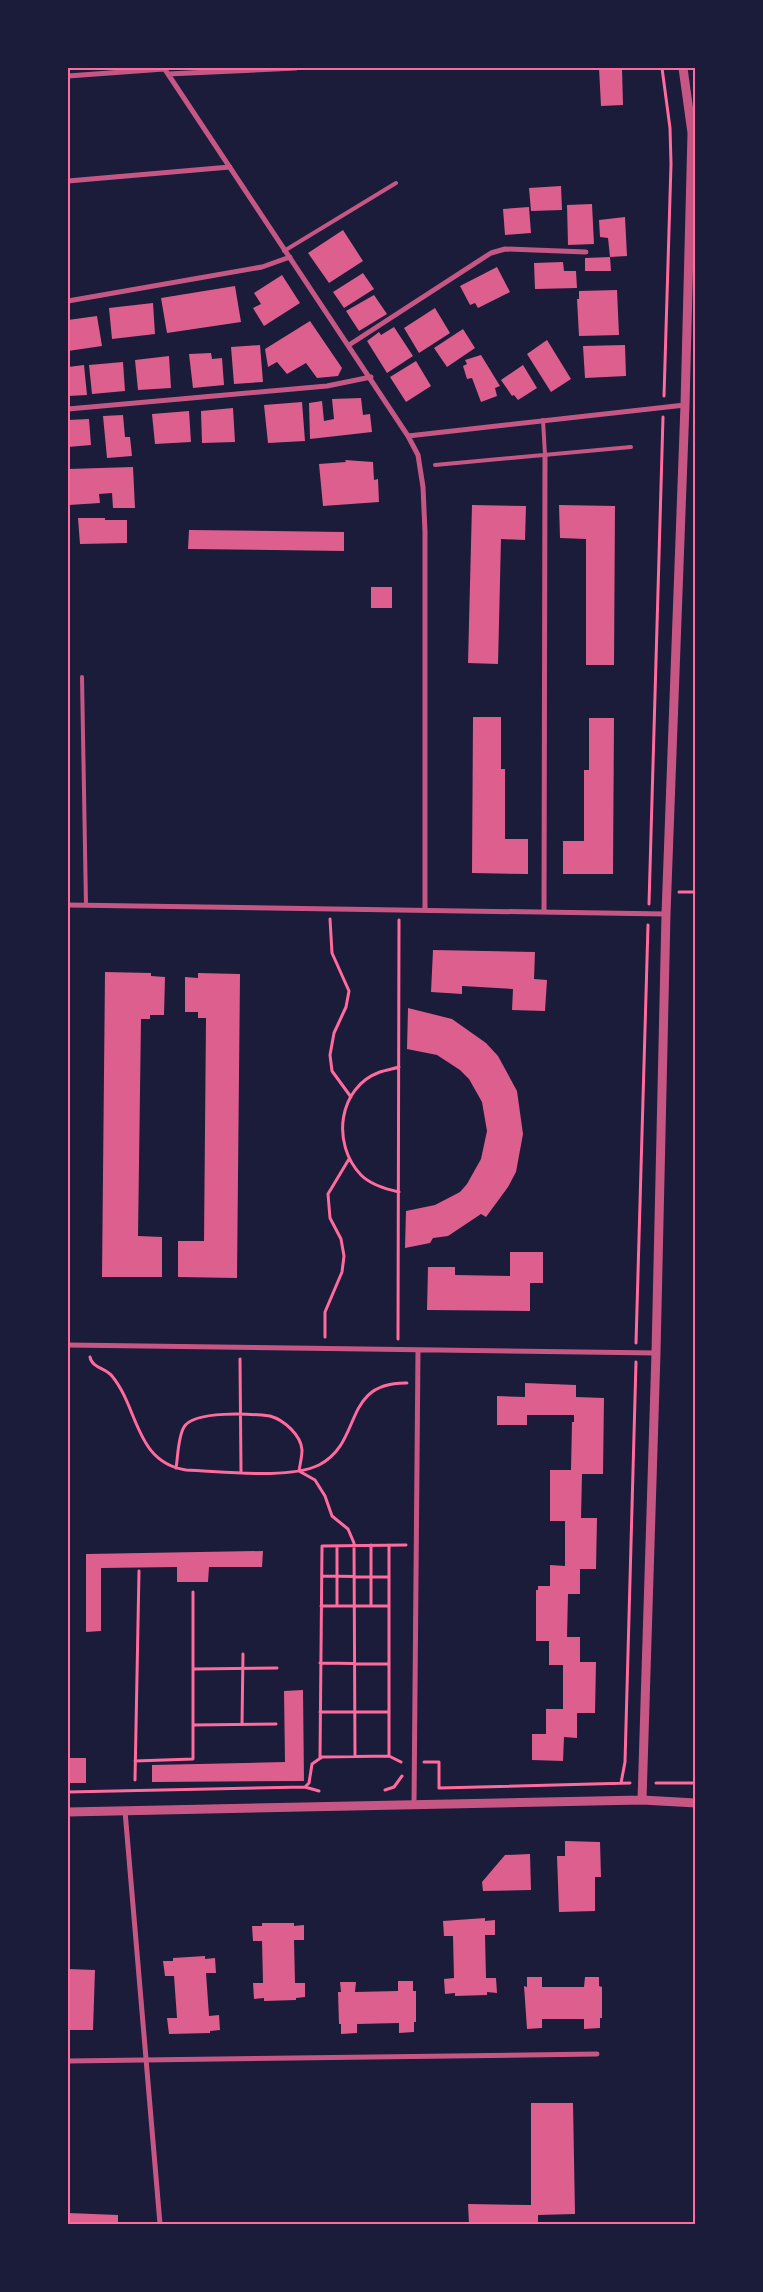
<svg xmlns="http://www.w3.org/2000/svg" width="763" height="2292" viewBox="0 0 763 2292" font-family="'Asap Condensed',sans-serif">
  <rect width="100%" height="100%" fill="#1b1b3a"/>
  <path fill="#dd5f8e" d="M 599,68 L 622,68 L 623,105 L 601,106 Z
    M 561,186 L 562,210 L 531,211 L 529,188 Z
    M 592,204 L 594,244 L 568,245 L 567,205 Z
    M 529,207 L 531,233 L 505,235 L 503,209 Z
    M 625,217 L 627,256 L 610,257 L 608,238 L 600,237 L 599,220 Z
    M 343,230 L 363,261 L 329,283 L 308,253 Z
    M 610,257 L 611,271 L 585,271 L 585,258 Z
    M 563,262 L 564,271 L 576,271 L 577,288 L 535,289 L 534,263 Z
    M 497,267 L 510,292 L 478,308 L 475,303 L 470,305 L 460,286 Z
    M 363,273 L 374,289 L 344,308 L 333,292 Z
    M 282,275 L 300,303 L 264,326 L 253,308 L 261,304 L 254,293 Z
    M 235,286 L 241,322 L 167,333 L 161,298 Z
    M 617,290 L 619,335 L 579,336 L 577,299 L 579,299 L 579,291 Z
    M 374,295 L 387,314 L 359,331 L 346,311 Z
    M 153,303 L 155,334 L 112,339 L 109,308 Z
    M 435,308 L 450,333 L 419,353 L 404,328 Z
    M 97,316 L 102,346 L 68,351 L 68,320 Z
    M 310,321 L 342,368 L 338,376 L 317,378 L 306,363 L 287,374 L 277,362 L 268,367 L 265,349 Z
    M 394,327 L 413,356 L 387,373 L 367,341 L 379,332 L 381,335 Z
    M 463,329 L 475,348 L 447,367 L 434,348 Z
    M 547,340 L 571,379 L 551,392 L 527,354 Z
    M 260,345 L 263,382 L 234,384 L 231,347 Z
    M 625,345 L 626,376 L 585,378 L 583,346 Z
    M 211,353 L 212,359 L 222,358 L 224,385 L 193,388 L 189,354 Z
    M 481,355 L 500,386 L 495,388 L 497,396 L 481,402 L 472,378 L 467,379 L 463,366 L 467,364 L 465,360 Z
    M 169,356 L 171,388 L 138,390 L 135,360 Z
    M 416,361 L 431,386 L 406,402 L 390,377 Z
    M 123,362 L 125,391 L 92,394 L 89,365 Z
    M 84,365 L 87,395 L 68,396 L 68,367 Z
    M 523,365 L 537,388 L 518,400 L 514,395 L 512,396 L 501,380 Z
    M 361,398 L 363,415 L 370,414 L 372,432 L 310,439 L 309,403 L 322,401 L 324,421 L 334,419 L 332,399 Z
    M 302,402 L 305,441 L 268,443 L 264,405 Z
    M 233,408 L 235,442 L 202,443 L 201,411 Z
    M 189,411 L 191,442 L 155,444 L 152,414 Z
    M 123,415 L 125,437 L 130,437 L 132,456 L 107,458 L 103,416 Z
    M 89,419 L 91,445 L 68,447 L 68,420 Z
    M 345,460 L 373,462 L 374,480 L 378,479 L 379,502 L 323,506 L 319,464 L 346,462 Z
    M 133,467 L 135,508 L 113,508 L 112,493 L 99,494 L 100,503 L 69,505 L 68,469 Z
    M 472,505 L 526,506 L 525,540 L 501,539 L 498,664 L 468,663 Z
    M 559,505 L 615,506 L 614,665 L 586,665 L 586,539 L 560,538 Z
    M 78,518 L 105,518 L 105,520 L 127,520 L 127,543 L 80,544 Z
    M 189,530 L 344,532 L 344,551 L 188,549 Z
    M 371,587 L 392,587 L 392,608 L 371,608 Z
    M 473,717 L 501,717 L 501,769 L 505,769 L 505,839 L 528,839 L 528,874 L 472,873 Z
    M 589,718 L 614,718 L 613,874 L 563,874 L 563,841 L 584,841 L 584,770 L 589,770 Z
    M 433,950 L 535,952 L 534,979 L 547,980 L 545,1011 L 512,1010 L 513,989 L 462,986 L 462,994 L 431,992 Z
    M 105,972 L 151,973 L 151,976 L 165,977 L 164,1015 L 150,1015 L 150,1019 L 141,1019 L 138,1236 L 162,1237 L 162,1277 L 102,1277 Z
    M 198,973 L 240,974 L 237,1278 L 178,1277 L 178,1241 L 204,1241 L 206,1018 L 198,1018 L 198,1012 L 185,1012 L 185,977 L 198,978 Z
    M 408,1008 L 452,1019 L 486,1043 L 498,1056 L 517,1091 L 523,1134 L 516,1172 L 508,1187 L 486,1217 L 481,1214 L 448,1236 L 433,1238 L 430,1243 L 405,1248 L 406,1211 L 435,1205 L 460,1192 L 467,1184 L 481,1159 L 487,1131 L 482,1102 L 469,1079 L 460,1070 L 437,1055 L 407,1049 Z
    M 510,1252 L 543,1252 L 543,1283 L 530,1283 L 530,1311 L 427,1310 L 428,1267 L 455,1267 L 455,1275 L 510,1276 Z
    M 525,1383 L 576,1385 L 576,1397 L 604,1398 L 603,1474 L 582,1474 L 581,1518 L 597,1518 L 596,1569 L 580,1569 L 580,1594 L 568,1594 L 567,1637 L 580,1637 L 580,1662 L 596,1662 L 595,1713 L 577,1713 L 577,1738 L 564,1737 L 563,1761 L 532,1760 L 532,1734 L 546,1734 L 546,1709 L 563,1709 L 563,1665 L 549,1665 L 549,1641 L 536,1641 L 536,1590 L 538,1590 L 538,1586 L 550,1586 L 550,1565 L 565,1566 L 565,1521 L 550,1521 L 550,1470 L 571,1470 L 572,1422 L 574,1422 L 574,1415 L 527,1415 L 527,1425 L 497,1425 L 497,1396 L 525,1397 Z
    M 263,1551 L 262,1567 L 209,1567 L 208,1582 L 177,1582 L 177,1567 L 101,1568 L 101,1631 L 86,1632 L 86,1554 Z
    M 303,1690 L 304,1781 L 152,1782 L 152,1765 L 285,1762 L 284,1691 Z
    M 70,1758 L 86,1758 L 86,1783 L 70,1783 Z
    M 565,1841 L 600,1842 L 601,1877 L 595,1877 L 595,1911 L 559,1912 L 557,1856 L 565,1856 Z
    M 530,1854 L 531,1890 L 483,1891 L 482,1882 L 505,1855 Z
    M 485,1918 L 485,1921 L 495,1920 L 495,1935 L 485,1935 L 486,1978 L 496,1978 L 497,1993 L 487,1992 L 487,1995 L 455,1996 L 455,1993 L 445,1994 L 444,1979 L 454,1978 L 453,1936 L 444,1936 L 443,1921 Z
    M 262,1923 L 294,1923 L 294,1926 L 304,1925 L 304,1940 L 294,1940 L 295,1983 L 305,1983 L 305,1997 L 296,1998 L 296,2000 L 264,2001 L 264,1998 L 254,1999 L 253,1983 L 263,1983 L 262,1941 L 253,1941 L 252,1926 L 262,1926 Z
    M 205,1956 L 205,1959 L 215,1958 L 216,1973 L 206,1973 L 209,2016 L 219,2015 L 220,2030 L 210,2031 L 210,2033 L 169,2034 L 167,2018 L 177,2018 L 174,1976 L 165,1976 L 163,1961 L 173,1961 L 173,1958 Z
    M 68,1969 L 95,1970 L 93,2030 L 68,2030 Z
    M 527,1977 L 542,1977 L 542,1987 L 584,1987 L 585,1977 L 599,1977 L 599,1986 L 602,1987 L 602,2018 L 600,2018 L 600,2028 L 584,2029 L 584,2019 L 542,2019 L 542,2028 L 527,2029 L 524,1986 L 527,1987 Z
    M 398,1981 L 413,1981 L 413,1991 L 416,1991 L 416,2022 L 414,2022 L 414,2032 L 399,2033 L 399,2023 L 357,2024 L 357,2033 L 341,2034 L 341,2024 L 339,2024 L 338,1992 L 341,1992 L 340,1982 L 356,1982 L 355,1992 L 398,1991 Z
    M 531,2103 L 573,2103 L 575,2214 L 538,2215 L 538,2224 L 469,2224 L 468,2204 L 531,2205 Z
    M 68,2213 L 118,2215 L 118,2224 L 68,2224 Z"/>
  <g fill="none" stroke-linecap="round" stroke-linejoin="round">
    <path stroke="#ff6b9d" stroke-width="3" d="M 662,68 L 670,128 L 671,164 L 664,396
      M 679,892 L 696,892
      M 649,904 L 663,417
      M 330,919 L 332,953 L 349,991 L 346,1007 L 334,1033 L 330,1055 L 332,1071 L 351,1097
      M 399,1192 C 385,1189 371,1185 361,1175 C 331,1144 338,1087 380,1072 C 386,1070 393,1069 399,1067
      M 325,1337 L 325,1312 L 342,1272 L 344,1256 L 341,1239 L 330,1218 L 328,1194 L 349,1159
      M 398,1339 L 399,920
      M 636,1343 L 648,925
      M 90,1357 C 92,1368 106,1368 112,1376 C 139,1409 135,1462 186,1470 C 221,1471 288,1480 319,1465 C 364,1442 341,1382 407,1383
      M 240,1359 L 241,1472
      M 176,1468 C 178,1456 178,1437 184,1427 C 194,1410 252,1414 270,1416 C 284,1420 301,1435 302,1450 C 302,1457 300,1464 299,1471 L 315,1480 L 325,1496 L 332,1516 L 348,1529 L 354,1543 L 355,1756
      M 322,1576 L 389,1577
      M 321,1606 L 389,1606
      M 337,1606 L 337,1546
      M 371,1606 L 371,1545
      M 320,1663 L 389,1664
      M 193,1669 L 277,1668
      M 320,1712 L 389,1712
      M 242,1724 L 243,1654
      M 193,1725 L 276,1724
      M 389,1756 L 389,1545
      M 320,1758 L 322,1546 L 406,1545
      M 135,1761 L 193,1759 L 193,1592
      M 424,1762 L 439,1762 L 439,1788 L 630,1783
      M 135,1780 L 139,1571
      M 621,1783 L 625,1762 L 636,1362
      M 656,1783 L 696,1783
      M 305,1787 L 309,1783 L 312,1764 L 322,1757 L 389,1756 L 401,1762
      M 385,1790 L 394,1787 L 402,1776
      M 68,1792 L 305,1787 L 319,1791"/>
    <path stroke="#c65784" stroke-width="4" d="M 284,251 L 396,183
      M 543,420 L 545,455
      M 435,465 L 631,447
      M 82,677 L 86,905"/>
    <path stroke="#c65784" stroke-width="5" d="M 164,68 L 408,436 L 418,455 L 423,487 L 425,532 L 425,910
      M 168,74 L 296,68
      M 68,76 L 164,69
      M 68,181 L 230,167
      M 68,301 L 262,267 L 290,257
      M 349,345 L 491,253 L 505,249 L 586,252
      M 68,409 L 327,386 L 371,377
      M 408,436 L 685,405
      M 68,905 L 666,914
      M 544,912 L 545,455
      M 68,1345 L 656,1353
      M 414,1805 L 418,1350
      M 125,1811 L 160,2224
      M 68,2061 L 597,2054"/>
    <path stroke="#c65784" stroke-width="9" d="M 642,1800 L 656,1353 L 666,914 L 685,405 L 692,133 L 683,68
      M 68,1812 L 642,1800 L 696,1803"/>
  </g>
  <rect width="763" height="2292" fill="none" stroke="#1b1b3a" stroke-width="138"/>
  <rect x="69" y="69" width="625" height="2154" fill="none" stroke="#ff6b9d" stroke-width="2"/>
</svg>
